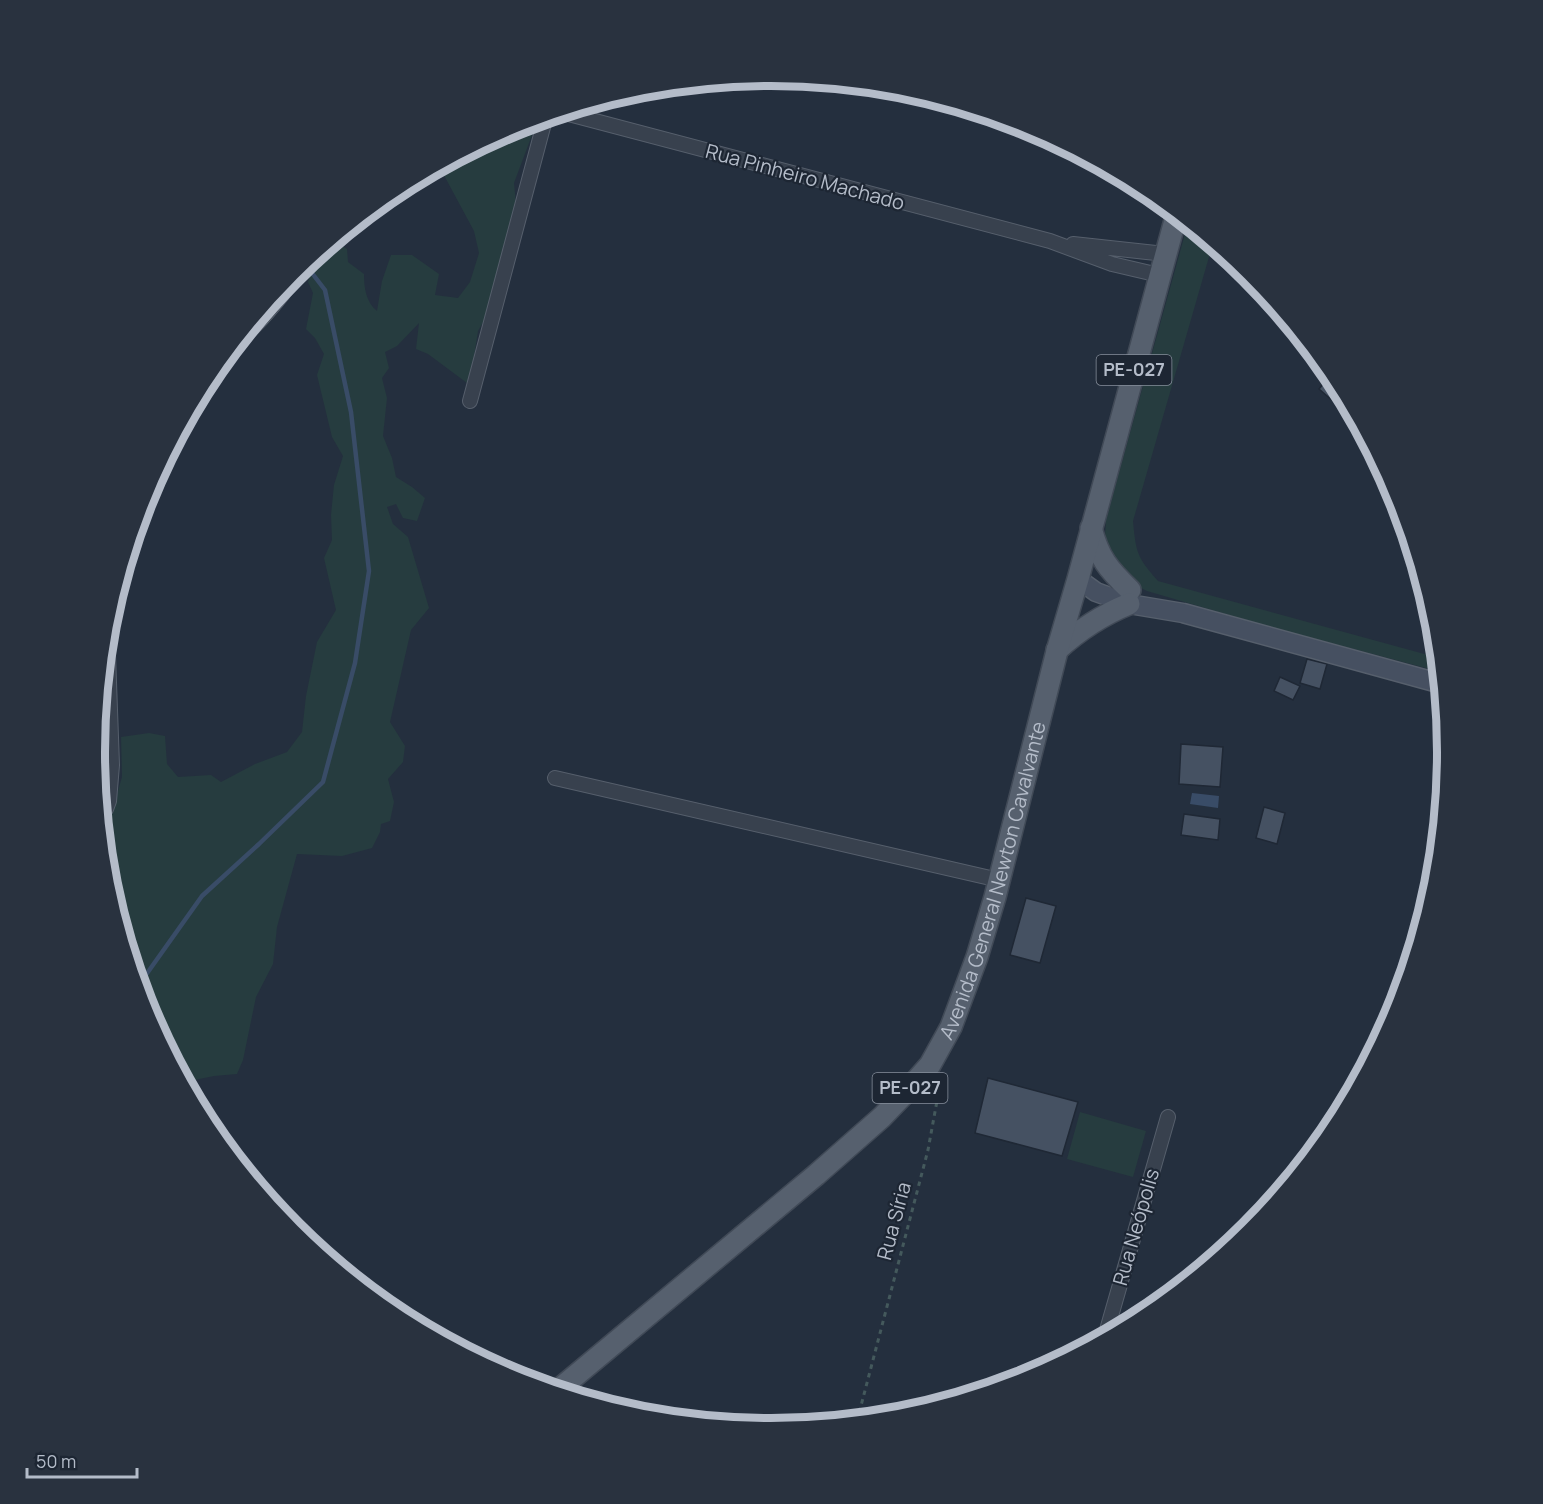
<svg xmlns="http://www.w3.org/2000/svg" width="1543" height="1504" viewBox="0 0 1543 1504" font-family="Manrope,sans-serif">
  <rect width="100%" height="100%" fill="#242f3e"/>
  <path fill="#263c3f" d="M 538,119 L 514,183 L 516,204 L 489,312 L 478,331 L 473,363 L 467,383 L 428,354 L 416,349 L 419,323 L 397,346 L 385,352 L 389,368 L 382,378 L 387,398 L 383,436 L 392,458 L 396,477 L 412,487 L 425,498 L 417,521 L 403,518 L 396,504 L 387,507 L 393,524 L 408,537 L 429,608 L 411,630 L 390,722 L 405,746 L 403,762 L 388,779 L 394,802 L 390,821 L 381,824 L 380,832 L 372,848 L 342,856 L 297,854 L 277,927 L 273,964 L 256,997 L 243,1060 L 237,1074 L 214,1076 L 184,1082 L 146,1011 L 107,884 L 100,811 L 112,811 L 122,777 L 121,737 L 149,733 L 165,736 L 167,764 L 178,777 L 211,775 L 221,782 L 255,764 L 287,752 L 302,732 L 306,696 L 317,642 L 336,610 L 324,558 L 332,540 L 331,515 L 334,485 L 343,456 L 332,437 L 317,375 L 324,354 L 315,338 L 306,329 L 313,293 L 308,282 C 313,265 316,246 336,242 L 347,249 L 348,262 L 364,274 C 364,288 366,302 377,311 L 382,281 L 391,255 L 412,255 L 439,274 L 435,295 L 458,298 L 470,282 L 479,253 L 474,231 L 439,166 L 513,126 Z
    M 1188,223 L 1213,243 L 1133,521 C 1136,553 1137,557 1158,581 L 1439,658 L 1441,672 L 1270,627 L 1147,591 L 1133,584 L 1106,548 L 1105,536 L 1106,520 Z
    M 1080,1112 L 1146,1131 L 1133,1177 L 1067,1159 Z"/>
  <path fill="#394c67" d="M 1192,793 L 1219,796 L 1218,808 L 1190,804 Z"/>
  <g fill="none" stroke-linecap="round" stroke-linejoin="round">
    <path stroke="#394c67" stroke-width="4.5" d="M 138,986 L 202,896 L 259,844 L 323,782 L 355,663 L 369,571 L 351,412 L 325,290 L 305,264"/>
  </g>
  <path fill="#455162" stroke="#1f2835" stroke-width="1.5" d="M 1329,377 L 1340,387 L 1343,392 L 1334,402 L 1319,389 Z
    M 1307,659 L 1327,664 L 1320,689 L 1300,683 Z
    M 1280,677 L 1300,686 L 1293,700 L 1274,691 Z
    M 1181,744 L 1223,747 L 1220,787 L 1179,784 Z
    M 1264,807 L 1285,813 L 1277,844 L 1256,838 Z
    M 1184,814 L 1220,819 L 1218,840 L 1181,835 Z
    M 1026,898 L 1056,906 L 1040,963 L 1010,955 Z
    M 988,1078 L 1078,1102 L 1062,1156 L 975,1133 Z"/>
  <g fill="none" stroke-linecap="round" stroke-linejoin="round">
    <g stroke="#565f6c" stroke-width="16">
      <path id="minor" d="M 561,112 L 1050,241 L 1112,264 L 1159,275
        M 1073,244 L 1165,254
        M 239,339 C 259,326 291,286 302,265
        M 470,401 L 546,116
        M 555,778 L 999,880
        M 101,815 L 106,809 L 109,801 L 112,765 L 107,627
        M 1105,1337 L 1168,1117"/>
    </g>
    <g stroke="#565f6c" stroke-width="21">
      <path id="secondary" d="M 1078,579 L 1096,592 L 1129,604 L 1183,613 L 1442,684"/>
    </g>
    <g stroke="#414a57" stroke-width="24">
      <g id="primary">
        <path d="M 1091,528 C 1099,558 1108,569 1130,590"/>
        <path d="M 1057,650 C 1079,630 1102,615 1129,604"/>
        <path id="s1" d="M 557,1391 L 816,1175 L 882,1117 L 908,1090 L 930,1065 L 951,1027 L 977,957 L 995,897 L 1057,651 L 1078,579 L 1177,213"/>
      </g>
    </g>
    <path stroke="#44595c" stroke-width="3" stroke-dasharray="4.5 4.5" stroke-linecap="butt" d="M 857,1421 L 928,1150 L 941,1079"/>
    <use href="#minor" stroke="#38414e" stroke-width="14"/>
    <use href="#secondary" stroke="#465061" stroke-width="18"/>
    <use href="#primary" stroke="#56606e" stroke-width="21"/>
  </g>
  <g text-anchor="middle" stroke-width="4.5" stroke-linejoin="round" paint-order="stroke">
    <g fill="#1d2633" stroke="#878f9c" stroke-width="1.5">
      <rect x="1096.5" y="355" width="75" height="30" rx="4.5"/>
      <rect x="872.5" y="1073" width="75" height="30" rx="4.5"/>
    </g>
    <g font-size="18" font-weight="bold" fill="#b4bcc9">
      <text x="1134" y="376">PE-027</text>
      <text x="910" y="1094">PE-027</text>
    </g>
    <g font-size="20" fill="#b4bcc9" stroke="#1d2633">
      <text transform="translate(805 177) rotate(15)" y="7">Rua Pinheiro Machado</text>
      <text dy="7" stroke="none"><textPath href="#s1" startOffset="692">Avenida General Newton Cavalvante</textPath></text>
      <text transform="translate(894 1221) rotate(-75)" y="7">Rua Síria</text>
      <text transform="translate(1136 1227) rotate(-74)" y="7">Rua Neópolis</text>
    </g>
  </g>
  <path d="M0 0H1543V1504H0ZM105 752a666 666 0 1 1 1332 0a666 666 0 1 1-1332 0Z" fill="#29323f" fill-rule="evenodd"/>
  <path fill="none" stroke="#b4bcc9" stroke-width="8" d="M105 752a666 666 0 1 1 1332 0a666 666 0 1 1-1332 0Z"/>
  <path d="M27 1468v9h110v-9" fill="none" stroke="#b4bcc9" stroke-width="3"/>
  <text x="36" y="1468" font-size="18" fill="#b4bcc9" stroke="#1d2633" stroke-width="4.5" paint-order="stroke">50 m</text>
</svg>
